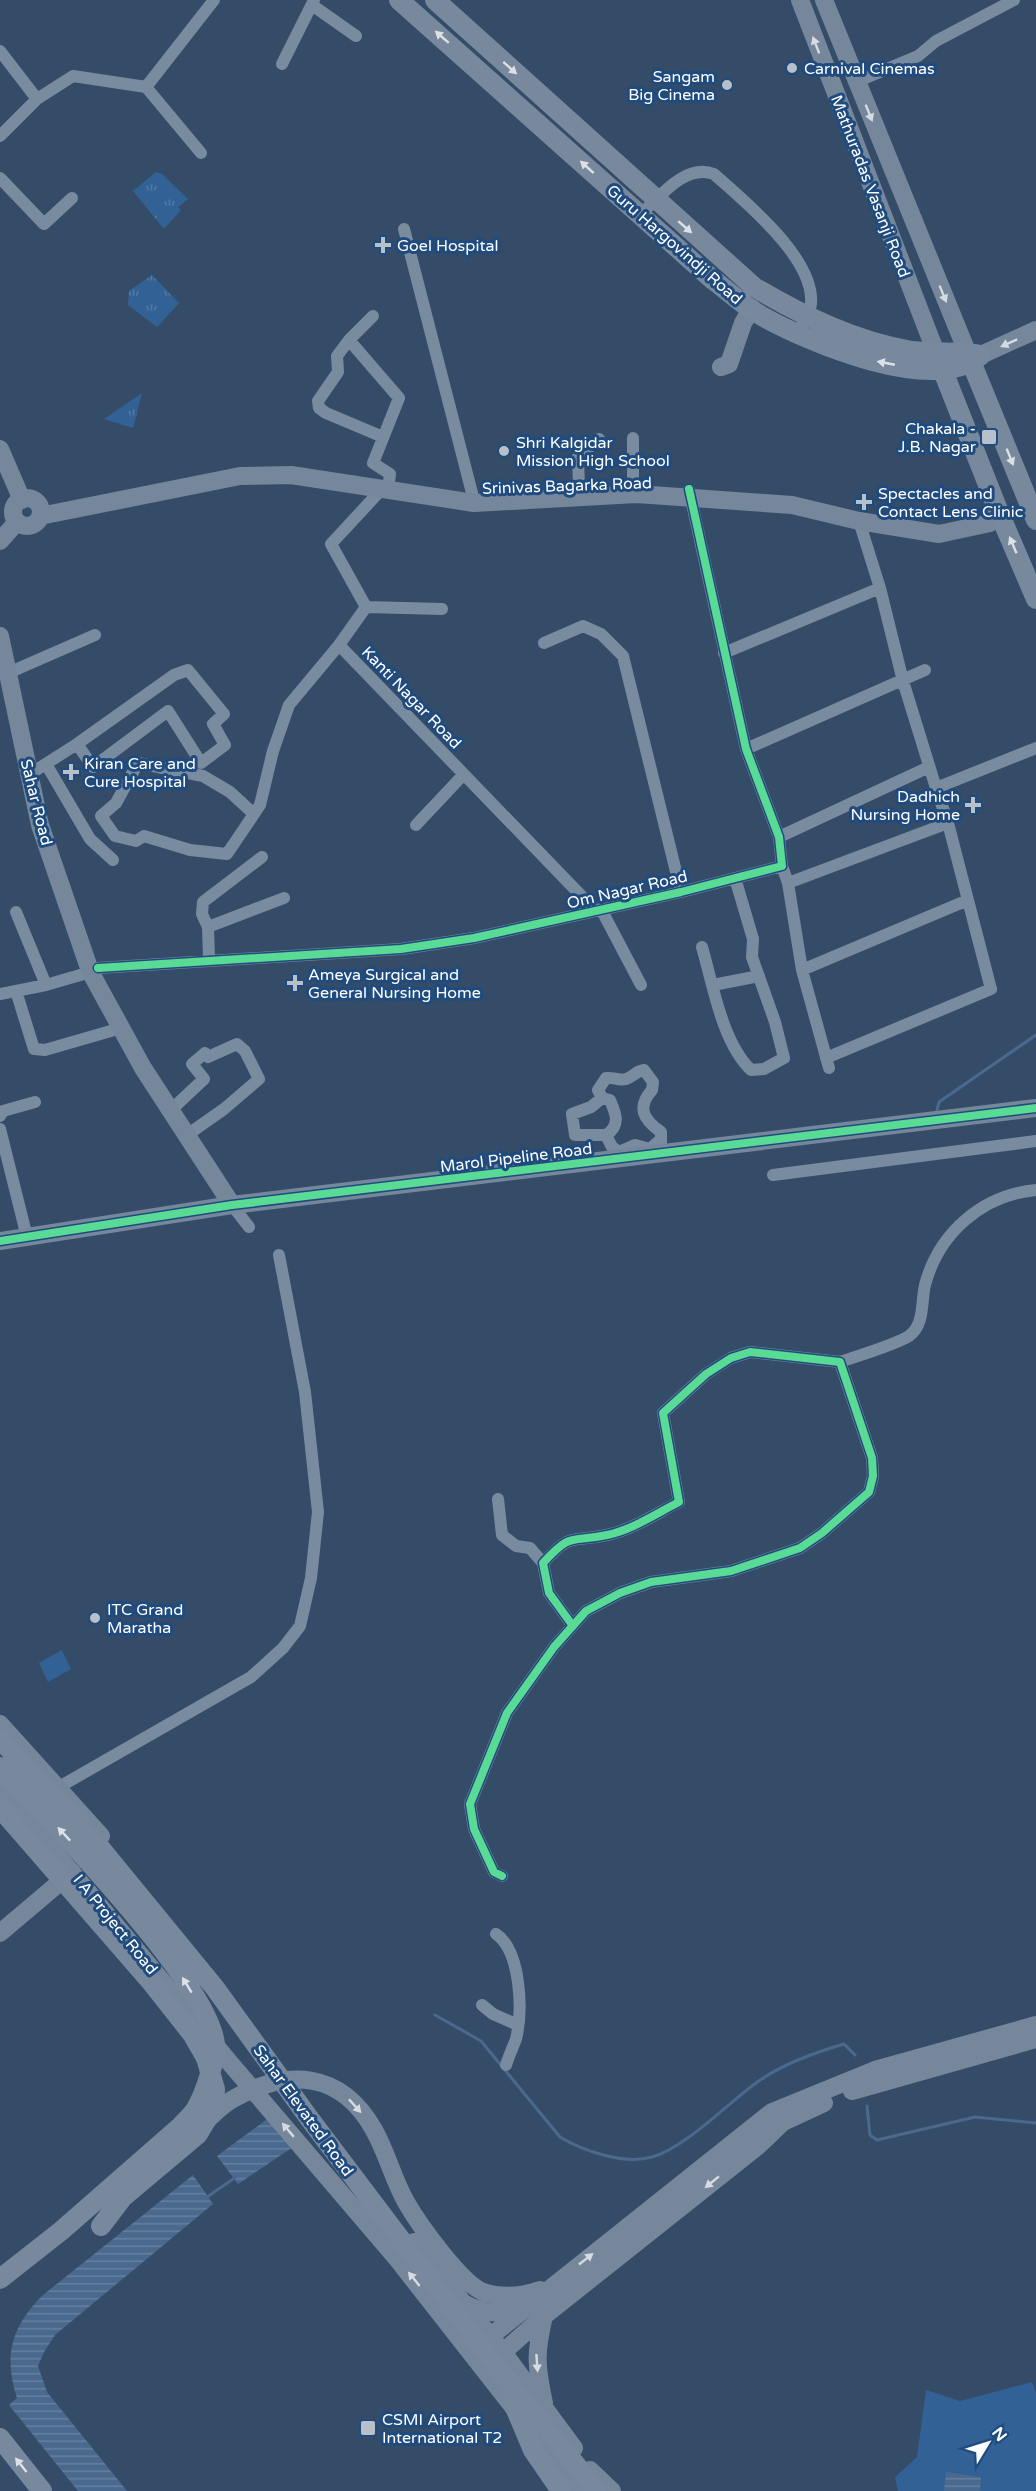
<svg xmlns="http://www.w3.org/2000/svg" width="1036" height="2491" viewBox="0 0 1036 2491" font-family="'Varela Round',sans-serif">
  <defs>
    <pattern id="park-tufts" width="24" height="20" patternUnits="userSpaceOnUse" patternTransform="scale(1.5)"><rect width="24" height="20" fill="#326295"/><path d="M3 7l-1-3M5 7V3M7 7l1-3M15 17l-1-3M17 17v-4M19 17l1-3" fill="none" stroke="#517aa5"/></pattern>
    <pattern id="water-rules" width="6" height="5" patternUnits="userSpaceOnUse" patternTransform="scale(1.5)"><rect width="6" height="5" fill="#4a698e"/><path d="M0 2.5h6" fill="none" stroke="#65809f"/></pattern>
  </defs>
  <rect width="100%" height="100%" fill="#354c68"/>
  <path fill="#326295" d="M 62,1650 L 71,1669 L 48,1682 L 39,1663 Z
    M 1032,2382 L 1036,2393 L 1036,2491 L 898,2491 L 895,2477 L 917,2457 L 926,2390 L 960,2401 Z"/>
  <path fill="url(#park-tufts)" d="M 156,172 L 162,174 L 188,199 L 178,207 L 181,210 L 164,229 L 133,191 Z
    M 152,275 L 179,303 L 157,327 L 128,305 L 129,291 Z
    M 142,393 L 133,428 L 104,419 Z"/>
  <path fill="url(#water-rules)" d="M 270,2117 L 293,2147 L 238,2184 L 217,2156 Z
    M 193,2175 L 213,2204 L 55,2335 L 44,2352 L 38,2366 L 47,2392 L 127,2491 L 78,2491 L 9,2405 L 17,2398 C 3,2355 12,2326 43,2295 Z
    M 946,2472 L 981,2477 L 980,2491 L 944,2491 Z"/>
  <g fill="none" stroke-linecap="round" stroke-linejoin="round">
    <path stroke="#4a698e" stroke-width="3" d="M 937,1110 L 939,1102 L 1036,1035
      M 435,2015 L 481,2041 L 560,2137 C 583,2151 624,2165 652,2157 C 685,2148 727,2104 756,2083 C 782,2064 814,2053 844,2044 L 855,2055
      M 867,2106 L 870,2135 L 877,2140 L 975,2117 L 1036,2123
      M 207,2197 L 236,2177"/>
    <path stroke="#798b9f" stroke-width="12" d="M 312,5 L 356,36
      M 0,51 L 37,99
      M 282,64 L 314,0
      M 856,82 L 918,56 L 936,41 L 1014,0
      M 0,136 L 37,99 L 73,76 L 146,87
      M 201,153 L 146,87 L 214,0
      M 0,178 L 44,224 L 72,198
      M 640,215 C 660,197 685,163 714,174 C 745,202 815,258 811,304 C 810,313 802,324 798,333
      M 404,229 L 472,493
      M 373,316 L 349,340 L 399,398 L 373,463 L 390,474 L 389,482
      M 349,340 L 337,356 L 338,372 L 318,401 L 319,408 L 326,413 L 383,437
      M 633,438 L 633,485
      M 579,489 L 578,457 L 599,439
      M 381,490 L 331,544 L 366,607 L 339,645 L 595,910
      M 859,521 L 880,588 L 903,681 L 936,788
      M 366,607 L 442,609
      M 544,643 L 583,626 L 601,634 L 623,656 L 681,892
      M 724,653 L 880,588
      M 8,673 L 95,635
      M 746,749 L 925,670
      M 46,764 L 90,839 L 113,860
      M 30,774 L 77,744 L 93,767 L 168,711 L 201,763 L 225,745 L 213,724 L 224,714 L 188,670 L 174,675 L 77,744
      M 254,814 L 230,792 L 203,776 L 138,763 L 116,803 L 101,816 L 115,836 L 136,841 L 144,836 L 190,850 L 227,854 L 260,805 L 273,751 L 289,705 L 339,645
      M 416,825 L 464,774
      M 779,837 L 929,767
      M 782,866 L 788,883 L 948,823 L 936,788 L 1036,748
      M 788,883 L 802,970 L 829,1068
      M 601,909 L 641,985
      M 16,912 L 46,985
      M 208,927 L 202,914 L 203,902 L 262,857
      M 702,947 C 713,985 722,1042 751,1070 L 764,1069 L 784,1058 L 775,1022 L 752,957 L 753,939 L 735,878
      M 209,959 L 208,927 L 284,898
      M 98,968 L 401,949 L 474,938 L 681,892 L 782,866 L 779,837 L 746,749 L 689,490
      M 802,970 L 968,900
      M 713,985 L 759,976
      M 16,991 L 34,1049 L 45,1050 L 121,1028
      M 0,994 L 46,985 L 87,973
      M 826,1058 L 991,989 L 948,823
      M 602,1098 L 591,1107 L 572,1114 L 575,1135 L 606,1135
      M 172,1109 L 204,1079 L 192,1064 L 205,1053 L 208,1057 L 237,1044 L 245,1051 L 259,1079 L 224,1109 L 187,1135
      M 0,1116 L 3,1111 L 35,1102
      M 0,1129 L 27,1237
      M 659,1141 L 650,1149 L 635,1145 L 619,1152 L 612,1147 L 606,1135 C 621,1125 616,1114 610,1100 L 602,1098 L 598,1090 L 606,1078 C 613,1077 619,1081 626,1079 C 633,1077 636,1071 644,1070 L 653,1082 L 652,1090 C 636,1108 644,1120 661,1132 L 661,1154
      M 773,1175 L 1036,1141
      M 232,1205 L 249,1227
      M 840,1362 C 857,1356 895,1345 909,1336 C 925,1325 921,1301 925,1285 C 939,1232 983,1195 1036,1190
      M 498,1499 L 502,1535 L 516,1546 L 530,1548 L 543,1563
      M 59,1787 L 251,1677 L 283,1648 L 300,1626 L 311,1578 L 318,1512 L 305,1392 L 279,1255
      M 502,1876 L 494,1872 L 474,1829 L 470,1804 L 507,1713 L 554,1647 L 586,1611 L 620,1593 L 651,1582 L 731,1571 L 800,1548 L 822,1533 L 869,1492 L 873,1476 L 872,1458 L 840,1362 L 750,1352 L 731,1358 L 706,1374 L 663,1413 L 679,1502 C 657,1513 632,1530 607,1535 C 570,1543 572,1531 543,1563 L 549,1593 L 573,1626
      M 496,1934 C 521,1951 523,2011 516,2039 C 513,2047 509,2056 506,2065
      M 482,2005 L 493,2014 L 518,2025"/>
    <path stroke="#76879b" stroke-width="18" d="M 800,0 L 940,363
      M 824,0 L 972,364
      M 981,355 L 1036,330
      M 721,367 L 729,364 L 743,323 L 752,308
      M 0,449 L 22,500
      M13 512a14 14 0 1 1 28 0a14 14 0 1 1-28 0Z
      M 40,516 L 240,476 L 291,475 L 474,503 L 637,494 L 792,505 L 859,521 L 939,534 L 990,523 L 1000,515
      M 0,541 L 17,522
      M 0,636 L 40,825 L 88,965
      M 92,975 L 143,1068 L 232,1205
      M 0,1241 L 232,1205 L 1036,1108
      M 0,1724 L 101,1836
      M 0,1786 L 230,2063 L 398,2260 L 579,2491
      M 0,1933 L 72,1872
      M 852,2091 L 1036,2039
      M 205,2122 C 214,2114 223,2104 233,2099 C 288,2068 341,2071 374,2130 C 387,2153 393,2179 406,2202 C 418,2223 463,2287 486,2293 C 505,2298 523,2296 540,2290
      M 414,2242 L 503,2352 L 574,2448
      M 465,2304 C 485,2314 500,2315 522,2308
      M 482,2343 L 772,2112 L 875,2070 L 1036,2025
      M 494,2360 L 544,2316 L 758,2146 L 783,2122 L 824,2103
      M 544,2403 C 536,2365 535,2354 544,2316
      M 590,2470 L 612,2491"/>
    <path stroke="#78889d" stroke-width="20" d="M 399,0 L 712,279 C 728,291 743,305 760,315 C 807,342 935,396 981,355
      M 435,0 L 754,287 C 803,316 856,342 912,351 C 936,354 959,351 981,355
      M 972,364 L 1036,520
      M 943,371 L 1000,515 L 1036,599
      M 0,1739 L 102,1850 L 215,1988 L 309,2118 L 500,2371 L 597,2491
      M 0,1767 C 44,1813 218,1991 215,2048 C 215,2062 205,2092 198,2105 C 195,2113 186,2120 181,2126 L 61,2231 L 0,2279
      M 0,1808 L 152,1983 L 193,2035 L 206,2058 L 215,2089 L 214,2107 L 198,2134 L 123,2197 L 101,2226
      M 509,2393 L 533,2450 L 561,2491
      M 0,2438 L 42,2491"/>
    <g stroke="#1f4b7e" stroke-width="11">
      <path id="cycleway" d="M 98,968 L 401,949 L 474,938 L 681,892 L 782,866 L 779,837 L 746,749 L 689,489
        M 0,1241 L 232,1205 L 1036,1108
        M 502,1876 L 494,1872 L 474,1829 L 470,1804 L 507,1713 L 554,1647 L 586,1611 L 620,1593 L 651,1582 L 731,1571 L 800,1548 L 822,1533 L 869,1492 L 873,1476 L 872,1458 L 840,1362 L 750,1352 L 731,1358 L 706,1374 L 663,1413 L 679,1502 C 657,1513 632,1530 607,1535 C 570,1543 572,1531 543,1563 L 549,1593 L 573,1626"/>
    </g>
    <use href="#cycleway" stroke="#5adb95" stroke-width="8"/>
  </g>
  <defs><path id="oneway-solid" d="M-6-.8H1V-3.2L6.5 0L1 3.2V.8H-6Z" transform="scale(1.5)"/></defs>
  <g fill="#dde1e6">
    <use href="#oneway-solid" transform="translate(442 37) rotate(-139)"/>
    <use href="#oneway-solid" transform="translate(510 68) rotate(42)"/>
    <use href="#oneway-solid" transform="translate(587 167) rotate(-138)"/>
    <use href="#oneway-solid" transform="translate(685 227) rotate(41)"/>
    <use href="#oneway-solid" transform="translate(886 363) rotate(-169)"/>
    <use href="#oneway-solid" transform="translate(1010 457) rotate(68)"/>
    <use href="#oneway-solid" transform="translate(1013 545) rotate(-113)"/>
    <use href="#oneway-solid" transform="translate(64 1834) rotate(-133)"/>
    <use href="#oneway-solid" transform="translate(187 1985) rotate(-121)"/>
    <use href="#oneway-solid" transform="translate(21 2465) rotate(-128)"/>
  </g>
  <g fill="#d6dbe1">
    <use href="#oneway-solid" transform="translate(816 45) rotate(-111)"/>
    <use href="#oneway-solid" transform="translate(869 113) rotate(68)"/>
    <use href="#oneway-solid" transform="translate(943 294) rotate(68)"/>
    <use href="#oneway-solid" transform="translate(1009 343) rotate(156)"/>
    <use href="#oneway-solid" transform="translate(355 2106) rotate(48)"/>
    <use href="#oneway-solid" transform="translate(288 2130) rotate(-130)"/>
    <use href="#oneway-solid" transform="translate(712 2182) rotate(141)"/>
    <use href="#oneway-solid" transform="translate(586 2259) rotate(-38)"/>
    <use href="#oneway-solid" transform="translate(414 2279) rotate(-129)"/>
    <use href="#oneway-solid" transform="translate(537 2363) rotate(86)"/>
  </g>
  <g fill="#b8c0ca" stroke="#1f4b7e" stroke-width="2">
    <circle cx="792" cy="68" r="6"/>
    <circle cx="727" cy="85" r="6"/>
    <path d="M380 236h6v6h6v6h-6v6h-6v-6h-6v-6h6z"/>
    <rect x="981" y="429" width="16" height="16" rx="3"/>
    <circle cx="504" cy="451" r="6"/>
    <path d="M861 493h6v6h6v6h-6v6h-6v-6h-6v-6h6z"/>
    <path d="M68 763h6v6h6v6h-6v6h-6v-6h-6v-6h6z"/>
    <path d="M970 796h6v6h6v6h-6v6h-6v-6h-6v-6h6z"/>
    <path d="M292 974h6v6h6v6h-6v6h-6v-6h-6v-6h6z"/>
    <circle cx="95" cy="1618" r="6"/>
    <rect x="360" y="2420" width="16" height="16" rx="3"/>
  </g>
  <g text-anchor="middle" stroke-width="6" stroke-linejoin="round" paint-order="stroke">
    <g font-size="16" fill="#fff" stroke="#1f4b7e" text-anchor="start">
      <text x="804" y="74">Carnival Cinemas</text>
      <text x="715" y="82" text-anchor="end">Sangam<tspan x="715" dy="18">Big Cinema</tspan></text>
      <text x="397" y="251">Goel Hospital</text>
      <text x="976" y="434" text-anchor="end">Chakala -<tspan x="976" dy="18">J.B. Nagar</tspan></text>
      <text x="516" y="448">Shri Kalgidar<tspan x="516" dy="18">Mission High School</tspan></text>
      <text x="878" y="499">Spectacles and<tspan x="878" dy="18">Contact Lens Clinic</tspan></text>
      <text x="84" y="769">Kiran Care and<tspan x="84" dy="18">Cure Hospital</tspan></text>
      <text x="960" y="802" text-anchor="end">Dadhich<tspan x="960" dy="18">Nursing Home</tspan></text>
      <text x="308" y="980">Ameya Surgical and<tspan x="308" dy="18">General Nursing Home</tspan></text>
      <text x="107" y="1615">ITC Grand<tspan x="107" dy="18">Maratha</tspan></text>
      <text x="382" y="2425">CSMI Airport<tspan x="382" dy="18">International T2</tspan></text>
    </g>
    <g font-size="16" fill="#fff" stroke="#1f4b7e">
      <text transform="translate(871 186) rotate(69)" y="6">Mathuradas Vasanji Road</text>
      <text transform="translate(675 244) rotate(41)" y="6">Guru Hargovindji Road</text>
      <text transform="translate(567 485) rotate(-2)" y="6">Srinivas Bagarka Road</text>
      <text transform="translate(412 697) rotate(46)" y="6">Kanti Nagar Road</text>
      <text transform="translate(37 802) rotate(76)" y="6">Sahar Road</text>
      <text transform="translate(627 889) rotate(-13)" y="6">Om Nagar Road</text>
      <text transform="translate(516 1157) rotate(-7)" y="6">Marol Pipeline Road</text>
      <text transform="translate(116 1924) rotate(51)" y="6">I A Project Road</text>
      <text transform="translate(304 2110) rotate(54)" y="6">Sahar Elevated Road</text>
    </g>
  </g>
  <g transform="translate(988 2443) rotate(52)" stroke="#1f4b7e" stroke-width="4.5" paint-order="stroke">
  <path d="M0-4.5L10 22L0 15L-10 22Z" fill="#ffffff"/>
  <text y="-9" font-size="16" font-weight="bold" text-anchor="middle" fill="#ffffff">N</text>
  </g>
</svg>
